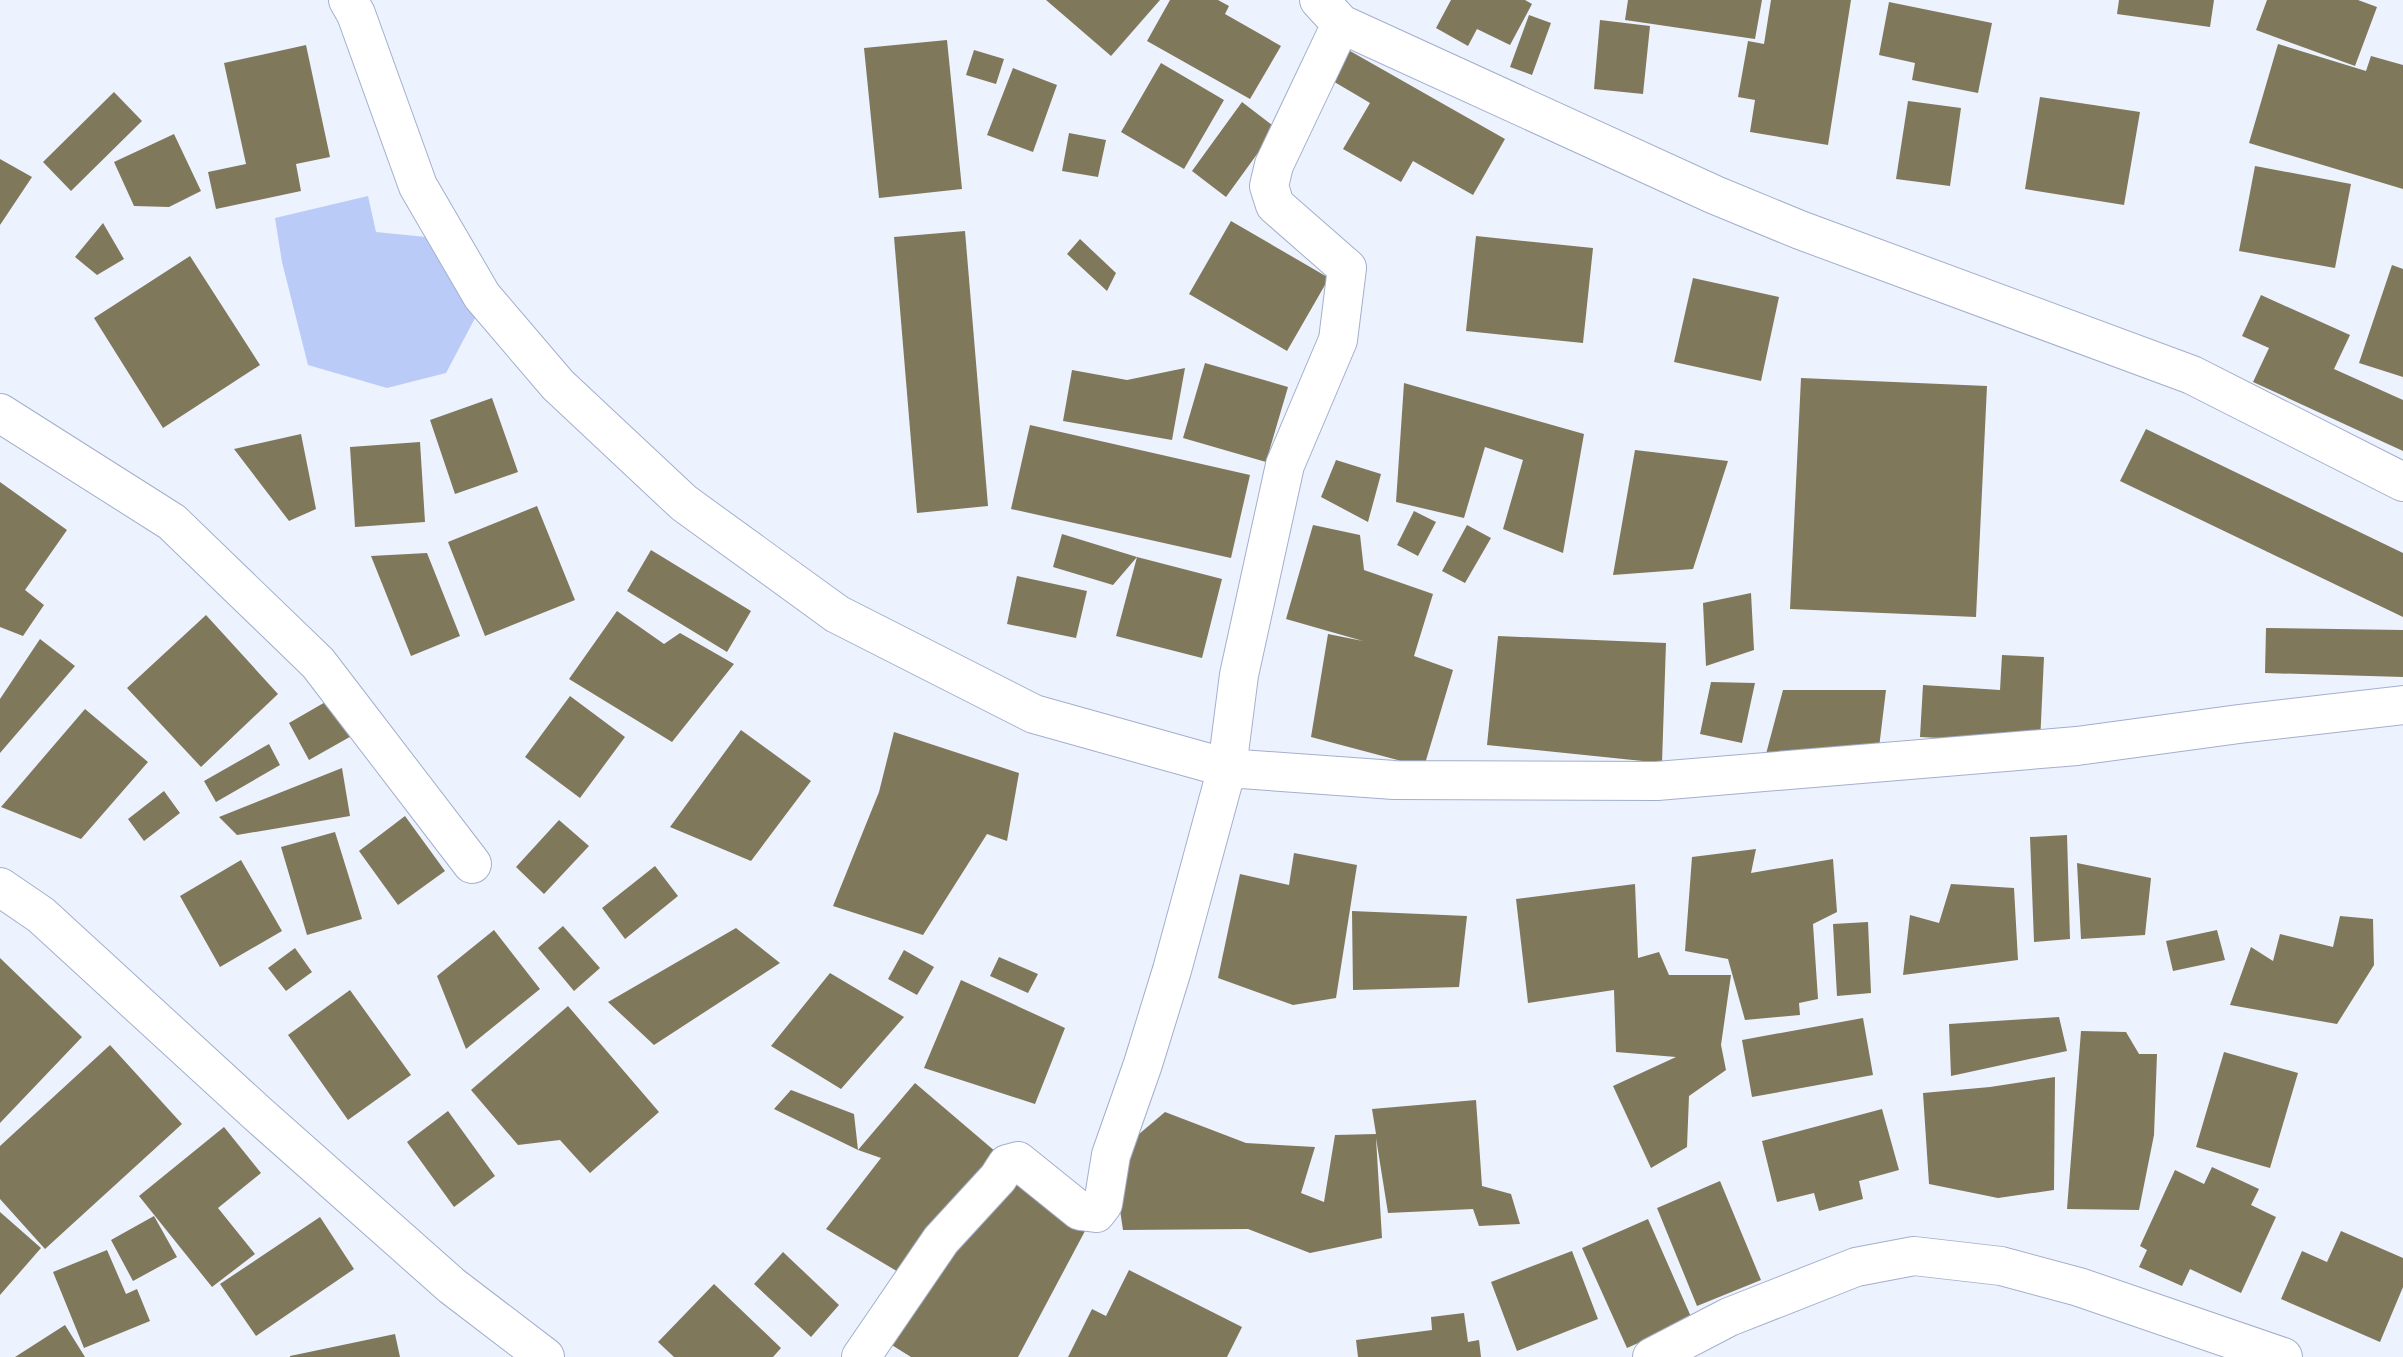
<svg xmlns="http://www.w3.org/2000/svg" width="2403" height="1357" viewBox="0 0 2403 1357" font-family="Rubik,sans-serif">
  <rect width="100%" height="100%" fill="#edf2ff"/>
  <path fill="#bacbf7" d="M 368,196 L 376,232 L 436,238 L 483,303 L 446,373 L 387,388 L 308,365 L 282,262 L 275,218 Z"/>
  <path fill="#80785b" d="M 1046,0 L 1160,0 L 1111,56 Z
    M 1170,0 L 1218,0 L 1229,6 L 1225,14 L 1281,46 L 1250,99 L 1147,41 Z
    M 1451,0 L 1525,0 L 1532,4 L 1510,45 L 1477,29 L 1468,46 L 1436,28 Z
    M 1628,0 L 1762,0 L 1755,39 L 1625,20 Z
    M 1771,0 L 1851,0 L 1828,145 L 1750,132 L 1755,100 L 1738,97 L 1748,41 L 1764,44 Z
    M 2119,0 L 2214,0 L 2210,27 L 2117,14 Z
    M 2267,0 L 2358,0 L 2377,7 L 2355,66 L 2256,30 Z
    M 1889,2 L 1992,23 L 1978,93 L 1912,80 L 1915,63 L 1879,55 Z
    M 1529,15 L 1551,23 L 1532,75 L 1510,67 Z
    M 1600,20 L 1650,26 L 1643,94 L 1594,89 Z
    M 947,40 L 962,189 L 879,198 L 864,48 Z
    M 2278,44 L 2366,71 L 2371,56 L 2403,65 L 2403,189 L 2249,143 Z
    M 306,45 L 330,157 L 296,164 L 301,191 L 216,209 L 208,172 L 246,164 L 224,63 Z
    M 1343,47 L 1505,139 L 1473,195 L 1413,161 L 1401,182 L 1343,149 L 1370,103 L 1326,77 Z
    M 974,50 L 1004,59 L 996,84 L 966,75 Z
    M 1161,63 L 1224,100 L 1184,169 L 1121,132 Z
    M 1013,68 L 1057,85 L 1033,152 L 987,135 Z
    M 114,92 L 142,121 L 71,191 L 43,162 Z
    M 2040,97 L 2140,112 L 2124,205 L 2025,189 Z
    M 1908,101 L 1961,108 L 1950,186 L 1896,179 Z
    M 1242,102 L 1276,128 L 1226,197 L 1192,171 Z
    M 1069,133 L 1106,140 L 1098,177 L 1062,171 Z
    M 174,134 L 201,191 L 169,207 L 134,206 L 114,162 Z
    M 0,159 L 32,177 L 0,225 Z
    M 2255,166 L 2351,184 L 2335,268 L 2239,251 Z
    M 1231,221 L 1329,278 L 1287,351 L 1189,294 Z
    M 103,223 L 124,259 L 97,275 L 75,257 Z
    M 965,231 L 988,506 L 917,513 L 894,237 Z
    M 1476,236 L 1593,248 L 1583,343 L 1466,331 Z
    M 1080,239 L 1116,273 L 1107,291 L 1067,254 Z
    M 190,256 L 260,365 L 163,428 L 94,318 Z
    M 2392,265 L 2403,269 L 2403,377 L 2359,363 Z
    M 1693,278 L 1779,297 L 1761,381 L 1674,362 Z
    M 2261,295 L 2350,335 L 2334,369 L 2403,400 L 2403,451 L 2253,382 L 2269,348 L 2242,336 Z
    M 1205,363 L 1288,387 L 1266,462 L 1183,438 Z
    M 1185,368 L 1172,440 L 1063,421 L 1072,370 L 1127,380 Z
    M 1801,378 L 1987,386 L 1976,617 L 1790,609 Z
    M 1404,383 L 1584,434 L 1563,553 L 1503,529 L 1523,460 L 1485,447 L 1464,518 L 1396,502 Z
    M 492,398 L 518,472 L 455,494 L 430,420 Z
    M 1030,425 L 1250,475 L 1231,558 L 1011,509 Z
    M 2146,429 L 2403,553 L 2403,617 L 2120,481 Z
    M 301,434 L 316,509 L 289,521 L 234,449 Z
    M 420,442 L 425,522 L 355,527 L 350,447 Z
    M 1635,450 L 1728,461 L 1693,569 L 1613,575 Z
    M 1336,460 L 1381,474 L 1368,522 L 1321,497 Z
    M 0,482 L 67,530 L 25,590 L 44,605 L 23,636 L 0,627 Z
    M 537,506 L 575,600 L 485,636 L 448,542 Z
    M 1414,511 L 1436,522 L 1418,556 L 1397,545 Z
    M 1313,525 L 1360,535 L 1364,570 L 1433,594 L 1414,656 L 1453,670 L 1424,767 L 1311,737 L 1328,634 L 1363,641 L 1286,619 Z
    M 1467,525 L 1491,538 L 1465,583 L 1442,571 Z
    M 1062,534 L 1137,557 L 1113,585 L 1053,567 Z
    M 651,550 L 751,611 L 727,652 L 627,591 Z
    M 427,553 L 460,636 L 411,656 L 371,556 Z
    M 1137,557 L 1222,579 L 1202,658 L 1116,636 Z
    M 1017,576 L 1087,591 L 1076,638 L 1007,624 Z
    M 1751,593 L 1754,650 L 1706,666 L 1703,603 Z
    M 617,611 L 664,644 L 680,633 L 734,664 L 672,742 L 569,679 Z
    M 206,615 L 278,694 L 201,767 L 127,688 Z
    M 2266,628 L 2403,630 L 2403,677 L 2265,673 Z
    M 1498,636 L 1666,643 L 1662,763 L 1487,745 Z
    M 40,639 L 75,666 L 0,753 L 0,699 Z
    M 2002,655 L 2044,657 L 2040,743 L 1920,737 L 1923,685 L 2000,690 Z
    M 1711,682 L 1755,683 L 1742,743 L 1700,734 Z
    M 1783,690 L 1886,690 L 1878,756 L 1766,754 Z
    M 570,696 L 625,737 L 580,798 L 525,757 Z
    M 334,697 L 355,734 L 309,760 L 289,723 Z
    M 85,709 L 148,762 L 81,839 L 1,807 Z
    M 741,730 L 811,781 L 751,861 L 670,827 Z
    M 894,732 L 1019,773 L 1007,841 L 987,834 L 923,935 L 833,906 L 879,792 Z
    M 269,744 L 280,765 L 216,802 L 204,781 Z
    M 342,768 L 350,816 L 237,835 L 219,817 Z
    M 164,791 L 180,813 L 144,841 L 128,819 Z
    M 405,816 L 445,871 L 398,905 L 359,851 Z
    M 559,820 L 589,846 L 544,894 L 516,867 Z
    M 335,832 L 362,919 L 307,935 L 281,847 Z
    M 2067,835 L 2070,939 L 2034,942 L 2030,837 Z
    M 1756,849 L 1751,873 L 1833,859 L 1837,912 L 1813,924 L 1818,999 L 1799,1003 L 1800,1015 L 1745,1020 L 1728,959 L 1685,951 L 1692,857 Z
    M 1294,853 L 1357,865 L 1336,998 L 1293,1005 L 1218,978 L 1240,874 L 1289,885 Z
    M 241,860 L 282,931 L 220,967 L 180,896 Z
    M 2077,863 L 2151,878 L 2145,935 L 2081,939 Z
    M 655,866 L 678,896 L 625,939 L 602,908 Z
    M 1635,884 L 1638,958 L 1659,952 L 1669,975 L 1731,975 L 1721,1045 L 1726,1070 L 1689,1096 L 1687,1147 L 1651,1168 L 1613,1086 L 1676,1057 L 1616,1052 L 1614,990 L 1528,1003 L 1516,899 Z
    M 1951,884 L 2014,888 L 2018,960 L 1903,975 L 1910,915 L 1939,923 Z
    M 1352,911 L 1467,916 L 1459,987 L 1353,990 Z
    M 2340,916 L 2373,919 L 2374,965 L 2337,1024 L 2230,1005 L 2251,947 L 2273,961 L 2280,934 L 2333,947 Z
    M 1868,922 L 1871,993 L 1837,996 L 1833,924 Z
    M 563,926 L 600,968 L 574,991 L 538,948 Z
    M 736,928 L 780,963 L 654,1045 L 608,1002 Z
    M 494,930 L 540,989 L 466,1049 L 437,976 Z
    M 2217,930 L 2225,960 L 2173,971 L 2166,941 Z
    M 295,948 L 312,972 L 286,991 L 268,968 Z
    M 904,950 L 934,967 L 917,995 L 888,979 Z
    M 999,957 L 1038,974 L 1028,993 L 990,976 Z
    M 0,958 L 82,1037 L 0,1123 Z
    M 830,973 L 904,1017 L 841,1089 L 771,1046 Z
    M 961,980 L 1065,1028 L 1035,1104 L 924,1068 Z
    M 350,990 L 411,1075 L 348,1120 L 288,1035 Z
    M 568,1006 L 659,1112 L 590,1173 L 560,1140 L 518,1145 L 471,1090 Z
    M 2059,1017 L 2067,1051 L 1951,1076 L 1949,1024 Z
    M 1863,1018 L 1873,1075 L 1752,1097 L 1742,1040 Z
    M 2081,1031 L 2126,1032 L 2139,1054 L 2157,1054 L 2154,1135 L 2139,1210 L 2067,1209 Z
    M 110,1045 L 182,1124 L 45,1249 L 0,1199 L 0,1146 Z
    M 2224,1052 L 2298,1073 L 2270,1168 L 2196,1147 Z
    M 2055,1077 L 2054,1190 L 1998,1198 L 1929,1184 L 1923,1093 L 1990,1087 Z
    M 915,1083 L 1003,1158 L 900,1273 L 826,1229 L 881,1158 L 858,1150 Z
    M 791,1090 L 854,1114 L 858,1150 L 774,1109 Z
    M 1476,1100 L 1482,1186 L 1511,1194 L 1520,1224 L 1479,1226 L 1473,1209 L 1388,1213 L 1376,1138 L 1382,1238 L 1310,1253 L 1248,1229 L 1123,1230 L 1112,1157 L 1165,1112 L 1246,1143 L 1315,1147 L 1301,1193 L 1324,1202 L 1335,1135 L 1376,1134 L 1372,1109 Z
    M 1882,1109 L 1899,1170 L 1859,1181 L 1863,1199 L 1819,1211 L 1814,1193 L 1777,1202 L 1762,1141 Z
    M 448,1111 L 495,1176 L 454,1207 L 407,1142 Z
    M 224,1127 L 261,1173 L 218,1208 L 255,1254 L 212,1287 L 139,1196 Z
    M 2212,1167 L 2259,1189 L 2251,1205 L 2276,1217 L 2241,1293 L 2190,1269 L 2182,1286 L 2139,1267 L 2147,1250 L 2140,1246 L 2175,1170 L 2204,1184 Z
    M 1011,1173 L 1085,1231 L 1018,1357 L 911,1357 L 879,1337 Z
    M 1720,1181 L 1761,1280 L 1697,1306 L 1657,1208 Z
    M 0,1212 L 41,1248 L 0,1295 Z
    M 154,1216 L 177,1257 L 133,1281 L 111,1240 Z
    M 320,1217 L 354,1269 L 256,1336 L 220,1284 Z
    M 1648,1219 L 1692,1319 L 1627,1348 L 1582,1248 Z
    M 2341,1231 L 2403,1258 L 2403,1287 L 2380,1342 L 2281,1299 L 2302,1251 L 2327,1262 Z
    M 107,1250 L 126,1294 L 137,1289 L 150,1321 L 84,1348 L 53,1272 Z
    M 1572,1251 L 1598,1319 L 1517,1351 L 1491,1282 Z
    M 783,1252 L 839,1305 L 811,1337 L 754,1284 Z
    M 1129,1270 L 1242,1327 L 1227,1357 L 1068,1357 L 1092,1309 L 1106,1316 Z
    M 714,1284 L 781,1348 L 773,1357 L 674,1357 L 658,1342 Z
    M 1464,1313 L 1468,1342 L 1479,1340 L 1481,1357 L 1358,1357 L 1356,1340 L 1432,1330 L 1431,1317 Z
    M 65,1325 L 85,1357 L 15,1357 Z
    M 395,1334 L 400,1357 L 290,1357 L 290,1356 Z"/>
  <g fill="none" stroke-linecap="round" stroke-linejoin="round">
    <g stroke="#a3afcc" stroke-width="40">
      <path id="street" d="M 348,0 L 356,14 L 418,186 L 482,296 L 558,385 L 684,503 L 837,614 L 1034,714 L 1227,768 L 1394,780 L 1657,781 L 2077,746 L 2239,724 L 2403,705
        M 1319,0 L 1341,24 L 1715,195 L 1800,230 L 2192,375 L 2403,482
        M 0,413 L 172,522 L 318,663 L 472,864
        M 861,1357 L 941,1240 L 998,1178 L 1007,1164 L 1018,1161 L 1080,1211 L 1096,1213 L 1103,1204 L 1111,1155 L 1143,1064 L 1172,970 L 1227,768 L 1239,675 L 1285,465 L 1338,340 L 1347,268 L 1275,205 L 1269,186 L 1274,165 L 1341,24"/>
    </g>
    <g stroke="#a3afcc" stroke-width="40">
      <path id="secondary" d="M 0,887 L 41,915 L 258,1114 L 452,1286 L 545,1357
        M 1652,1357 L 1729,1317 L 1856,1267 L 1914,1256 L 2001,1266 L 2079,1287 L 2283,1357"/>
    </g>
    <use href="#street" stroke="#fff" stroke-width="38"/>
    <use href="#secondary" stroke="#fff" stroke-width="38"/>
  </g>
</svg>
